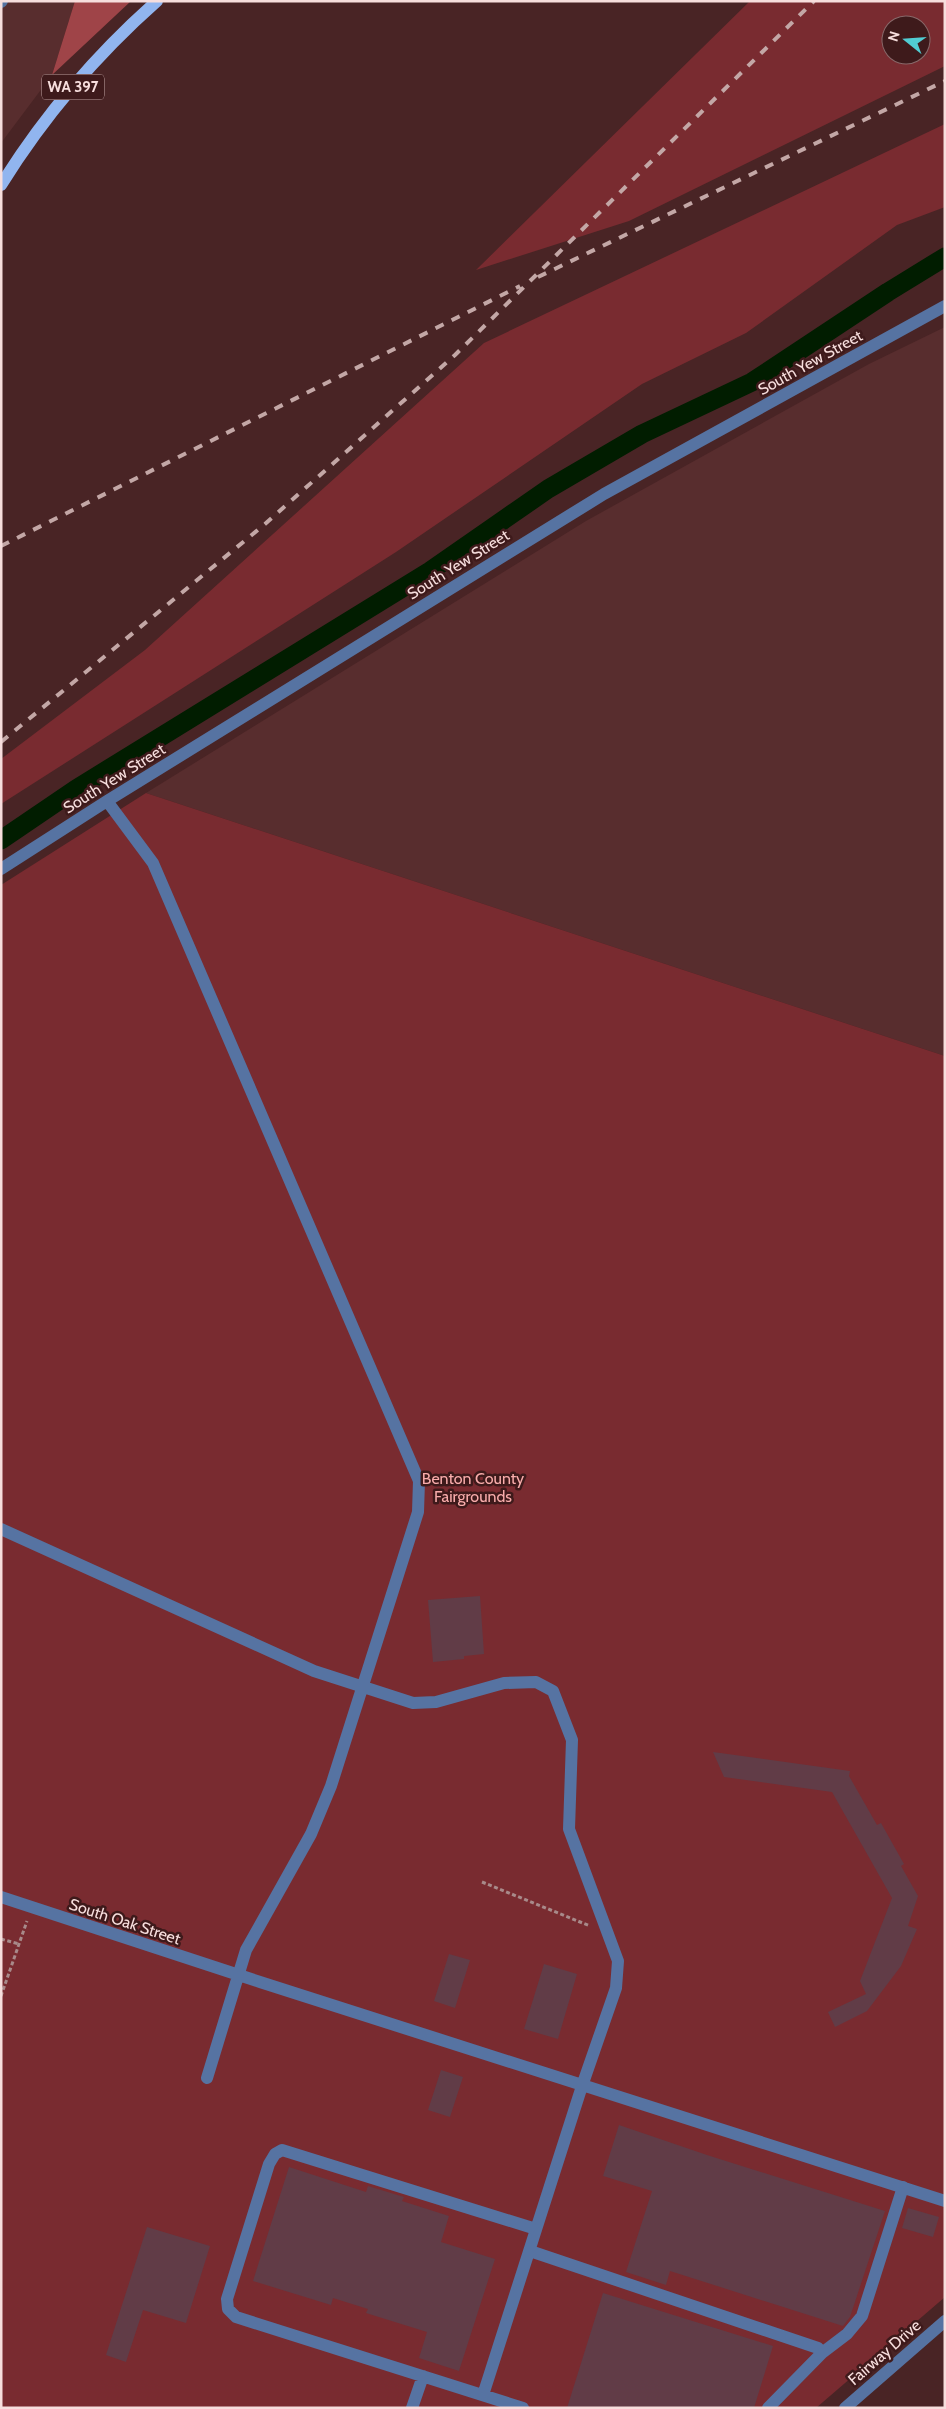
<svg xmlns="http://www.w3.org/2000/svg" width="946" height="2409" viewBox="0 0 946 2409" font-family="Cabin,sans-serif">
  <rect width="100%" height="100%" fill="#492425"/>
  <path fill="#582d2e" d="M 1,1 L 75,1 L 52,75 L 1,143 Z
    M 945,327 L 945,1056 L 146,793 L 586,521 L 869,364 Z"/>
  <path fill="#792b30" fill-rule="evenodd" d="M 750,1 L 945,1 L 945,66 L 629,221 L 476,270 ZM 891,25 L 921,25 L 921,55 L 891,55 Z
    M 945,124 L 945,207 L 897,225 L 746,333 L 642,384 L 396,552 L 1,804 L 1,759 L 145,650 L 484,343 Z
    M 146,793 L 945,1056 L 945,2297 L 816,2408 L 1,2408 L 1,885 Z"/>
  <path fill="#9f4448" d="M 75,1 L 131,1 L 52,75 Z"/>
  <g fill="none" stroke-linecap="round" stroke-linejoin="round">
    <path stroke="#011d00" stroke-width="19" d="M 1,840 L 76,789 L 430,571 L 548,489 L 642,434 L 752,382 L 888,292 L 945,257"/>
  </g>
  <path fill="#613c47" d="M 480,1596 L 484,1654 L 464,1656 L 464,1659 L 433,1662 L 428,1600 Z
    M 713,1752 L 850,1771 L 849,1776 L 877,1825 L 881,1823 L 904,1864 L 901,1866 L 918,1896 L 908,1926 L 917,1929 L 901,1966 L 867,2011 L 835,2027 L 828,2012 L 866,1994 L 860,1981 L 892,1898 L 832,1792 L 724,1777 Z
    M 449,1954 L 470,1960 L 455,2008 L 434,2001 Z
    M 544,1964 L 577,1974 L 558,2039 L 524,2029 Z
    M 441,2070 L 463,2077 L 450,2117 L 428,2110 Z
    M 619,2125 L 707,2155 L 885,2211 L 850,2317 L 843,2326 L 670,2271 L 666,2285 L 626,2272 L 652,2191 L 603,2176 Z
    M 289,2167 L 366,2192 L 368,2186 L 404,2197 L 402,2201 L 449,2216 L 441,2242 L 495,2259 L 459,2371 L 419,2358 L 427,2332 L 366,2313 L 368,2309 L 333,2298 L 331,2305 L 253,2281 Z
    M 908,2208 L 939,2217 L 933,2237 L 902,2228 Z
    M 147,2227 L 210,2246 L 186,2323 L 143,2310 L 126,2362 L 106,2355 Z
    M 603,2293 L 773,2346 L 754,2408 L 567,2408 Z"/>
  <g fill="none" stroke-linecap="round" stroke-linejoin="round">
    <path stroke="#a88a8a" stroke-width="3" stroke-dasharray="4 2.5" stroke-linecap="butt" d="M 482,1882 L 590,1926
      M 1,1939 L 19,1944
      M 1,1996 L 27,1921"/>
    <path stroke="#5673a2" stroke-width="12" d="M 1,2 L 2,1
      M 107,801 L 153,863 L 419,1481 L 418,1512 L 331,1786 L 311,1834 L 246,1950 L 207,2078
      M 1,869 L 107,801 L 604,494 L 945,306
      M 1,1529 L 314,1671 L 413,1703 L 436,1702 L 504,1683 L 536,1682 L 553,1691 L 572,1740 L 569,1829 L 618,1961 L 616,1988 L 582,2086 L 483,2395
      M 1,1897 L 260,1982 L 945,2201
      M 530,2251 L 818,2348 L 822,2353
      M 412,2408 L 423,2376
      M 523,2408 L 236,2317 L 228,2309 L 227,2299 L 269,2164 L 275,2154 L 282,2150 L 536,2229
      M 768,2408 L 822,2353 L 847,2334 L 862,2316 L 903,2187
      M 845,2408 L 945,2321"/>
    <path stroke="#91b5ef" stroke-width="12" d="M 1,185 C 44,116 97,54 157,1"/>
    <path stroke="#c3a7a6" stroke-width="4" stroke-dasharray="9 9" stroke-linecap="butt" d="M 538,277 L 945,81
      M 1,546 L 520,286
      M 1,742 L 265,524 L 455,355 L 814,1"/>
  </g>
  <g text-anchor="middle" stroke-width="5" stroke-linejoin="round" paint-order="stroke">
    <rect fill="#3e1a1b" stroke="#c0a3a3" stroke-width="1" x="42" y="74.5" width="62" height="25" rx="4"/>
    <g font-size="15" font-weight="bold" fill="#f7dedd">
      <text x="73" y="92">WA 397</text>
    </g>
    <g font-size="16" fill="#f7dedd" stroke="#3e1a1b">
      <text transform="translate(810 362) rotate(-29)" y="6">South Yew Street</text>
      <text transform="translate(458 564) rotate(-32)" y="6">South Yew Street</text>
      <text transform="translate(114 778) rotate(-32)" y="6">South Yew Street</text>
      <text transform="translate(125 1921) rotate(18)" y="6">South Oak Street</text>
      <text transform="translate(884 2352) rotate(-41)" y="6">Fairway Drive</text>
    </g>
    <g font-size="16" fill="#f9acab" stroke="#3e1a1b">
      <text x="473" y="1484">Benton County<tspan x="473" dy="18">Fairgrounds</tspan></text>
    </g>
  </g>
  <rect width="946" height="2409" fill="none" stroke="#f7dedd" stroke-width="5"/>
  <g transform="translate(906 40) rotate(287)"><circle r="24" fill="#3e1a1b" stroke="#886869"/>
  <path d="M0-4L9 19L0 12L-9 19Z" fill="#51ccd2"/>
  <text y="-8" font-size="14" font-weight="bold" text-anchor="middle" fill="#f7dedd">N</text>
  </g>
</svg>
